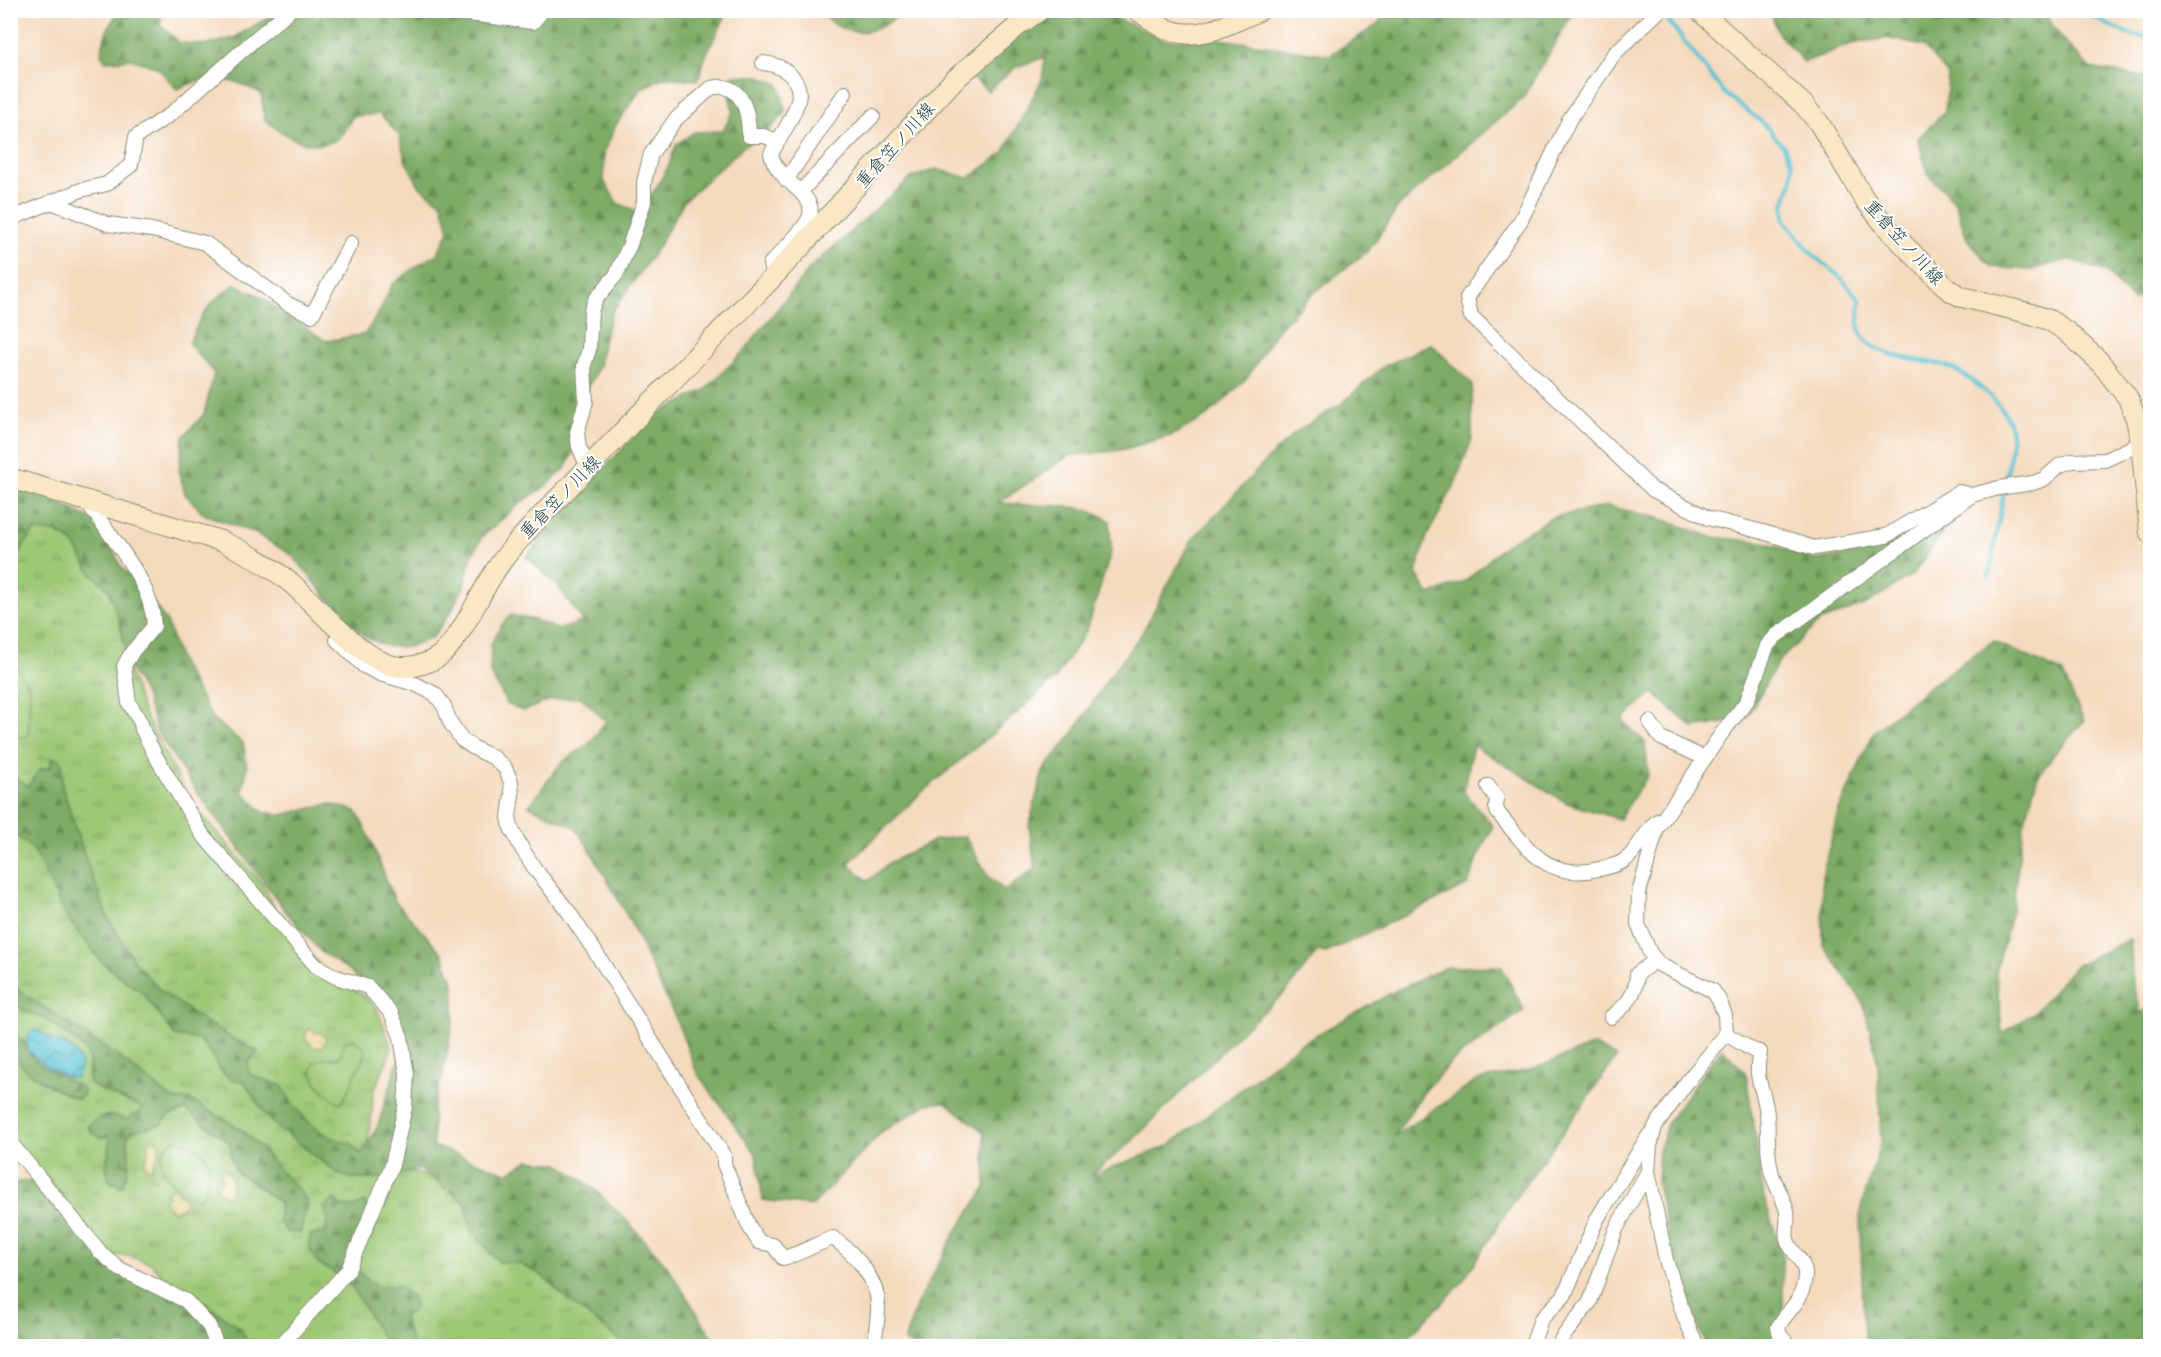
<svg xmlns="http://www.w3.org/2000/svg" width="2161" height="1357" viewBox="0 0 2161 1357" font-family="Mali,'Klee One',sans-serif">
  <defs>
    <pattern id="grass-tufts" width="24" height="20" patternUnits="userSpaceOnUse" patternTransform="scale(1.5)"><rect width="24" height="20" fill="#9dc875"/><path d="M3 7l-1-3M5 7V3M7 7l1-3M15 17l-1-3M17 17v-4M19 17l1-3" fill="none" stroke="#7fa461"/></pattern>
    <pattern id="forest-firs" width="22" height="20" patternUnits="userSpaceOnUse" patternTransform="scale(1.5)"><rect width="22" height="20" fill="#7eac66"/><path d="M5 1l3.5 6h-7zM16 11l3.5 6h-7z" fill="#678d55"/></pattern>
    <pattern id="sand-dots" width="8" height="8" patternUnits="userSpaceOnUse" patternTransform="scale(1.5)"><rect width="8" height="8" fill="#eeda9e"/><path d="M2 2h.1M6 6h.1" fill="none" stroke="#ccbc89" stroke-width="1.8" stroke-linecap="round"/></pattern>
    <pattern id="water-waves" width="16" height="10" patternUnits="userSpaceOnUse" patternTransform="scale(1.5)"><rect width="16" height="10" fill="#59c3d4"/><path d="M0 5q4-4 8 0t8 0" fill="none" stroke="#49a0ad"/></pattern>
  </defs>
  <rect width="100%" height="100%" fill="#fff"/>
  <filter id="ink" filterUnits="userSpaceOnUse"><feTurbulence type="fractalNoise" baseFrequency=".0167" numOctaves="2"/><feDisplacementMap in="SourceGraphic" scale="12" xChannelSelector="R" yChannelSelector="G"/><feConvolveMatrix kernelMatrix="1 2 1 2 8 2 1 2 1" color-interpolation-filters="sRGB"/></filter>
  <filter id="wash" filterUnits="userSpaceOnUse"><feTurbulence type="fractalNoise" baseFrequency=".008" numOctaves="4" result="noise"/><feDisplacementMap in="SourceGraphic" scale="24" xChannelSelector="R" yChannelSelector="G"/><feGaussianBlur stdDeviation="1.35" result="paint"/><feColorMatrix in="noise" values="0 0 0 0 0 0 0 0 0 0 0 0 0 0 0 0 0 1.4 0 .05"/><feComposite in="paint" operator="in"/></filter>
  <g filter="url(#wash)">
    <rect width="100%" height="100%" fill="#f4dabd"/>
    <path fill="url(#grass-tufts)" stroke="#5e8254" stroke-width="1.5" d="M 43,526 L 70,540 L 92,564 L 111,592 L 121,619 L 129,673 L 145,716 L 191,803 L 262,884 L 282,921 L 331,977 L 365,996 L 377,1009 L 392,1048 L 373,1093 L 372,1112 L 366,1150 L 406,1170 L 433,1179 L 464,1202 L 480,1236 L 538,1268 L 633,1346 L 237,1346 L 190,1307 L 151,1263 L 127,1256 L 106,1255 L 11,1150 L 11,545 Z"/>
    <path fill="url(#forest-firs)" stroke="#4e744d" stroke-width="1.5" d="M 123,11 L 162,11 L 160,25 L 180,43 L 207,45 L 234,38 L 279,11 L 728,11 L 706,55 L 698,80 L 664,77 L 641,89 L 616,125 L 604,152 L 604,181 L 617,203 L 637,211 L 655,190 L 669,165 L 676,145 L 694,132 L 723,131 L 733,111 L 727,87 L 733,75 L 758,76 L 779,84 L 786,113 L 767,132 L 744,146 L 684,201 L 658,247 L 612,312 L 604,338 L 599,366 L 573,418 L 577,445 L 565,469 L 545,487 L 523,501 L 482,537 L 470,561 L 464,586 L 452,610 L 432,638 L 408,647 L 387,646 L 369,639 L 352,625 L 336,608 L 292,555 L 255,533 L 204,514 L 185,494 L 179,470 L 183,437 L 204,414 L 214,373 L 189,343 C 201,313 209,303 235,284 L 258,295 L 326,341 L 365,334 L 380,311 L 392,285 L 414,268 L 437,254 L 449,231 L 442,203 L 420,187 L 406,162 L 399,135 L 380,114 L 353,116 C 349,122 343,135 337,139 C 310,154 286,136 265,120 L 261,93 L 236,82 L 202,79 L 177,89 L 158,68 L 132,59 L 106,61 L 101,54 C 104,39 108,19 123,11 Z
      M 816,11 L 904,11 C 887,26 868,37 844,29 C 834,26 824,16 816,11 Z
      M 1386,11 L 1574,11 L 1522,99 L 1399,206 L 1369,250 L 1314,293 L 1276,331 L 1248,377 L 1209,415 L 1173,435 L 1121,450 L 1069,456 L 999,502 C 1030,509 1084,499 1110,521 L 1111,552 L 1087,630 L 1055,679 L 1021,710 L 921,793 L 848,864 L 868,881 L 889,863 L 935,840 L 965,836 L 988,876 L 1005,891 L 1035,868 L 1029,825 L 1043,771 L 1076,729 L 1107,680 L 1140,636 L 1192,540 L 1266,461 L 1296,432 L 1341,404 L 1383,367 L 1431,344 L 1472,384 L 1472,439 L 1454,486 L 1427,536 L 1416,573 L 1429,595 L 1466,581 L 1506,544 L 1553,517 L 1607,506 L 1659,518 L 1711,537 L 1763,542 L 1816,560 L 1869,551 L 1927,527 L 1943,533 L 1912,575 L 1868,603 L 1819,622 L 1779,661 L 1746,719 L 1693,728 L 1653,693 L 1622,720 L 1645,742 L 1648,775 L 1619,819 L 1567,803 L 1473,745 L 1464,792 L 1493,826 L 1478,856 L 1468,885 L 1326,953 L 1318,951 L 1286,992 L 1244,1029 L 1130,1143 L 1090,1176 L 1168,1146 L 1300,1044 L 1397,990 L 1447,967 L 1501,966 L 1524,1010 L 1451,1062 L 1423,1093 L 1394,1136 L 1478,1080 L 1530,1070 L 1594,1045 L 1617,1057 L 1517,1196 L 1460,1285 L 1399,1346 L 914,1346 L 904,1342 L 916,1307 L 936,1268 L 955,1234 L 986,1187 L 984,1132 L 945,1102 L 927,1104 L 883,1131 L 812,1206 L 763,1200 L 756,1154 L 697,1073 L 676,1019 L 630,921 L 591,851 L 575,827 L 529,806 L 561,763 L 590,743 L 606,721 L 581,697 L 550,700 L 524,711 L 507,704 L 490,672 L 491,644 L 503,623 L 511,615 L 535,620 L 559,630 L 583,621 L 558,586 L 526,557 L 586,487 L 655,415 L 705,390 L 744,351 L 812,266 L 911,178 L 936,169 L 969,178 L 1003,153 L 1042,80 L 1045,57 L 1016,67 L 988,91 L 971,77 L 1012,33 L 1062,13 L 1117,18 L 1165,40 L 1220,39 L 1330,55 L 1377,25 Z
      M 1770,11 L 2043,11 L 2062,39 L 2090,68 L 2150,78 L 2150,295 L 2132,300 L 2106,272 L 2070,259 L 2031,270 L 1992,267 L 1967,239 L 1955,202 L 1928,174 L 1918,138 L 1945,112 L 1948,75 L 1923,46 L 1887,38 L 1851,44 L 1804,62 L 1778,33 Z
      M 10,480 L 101,523 L 121,567 L 142,588 L 167,622 L 179,659 L 213,719 L 243,743 L 247,767 L 243,792 L 263,812 L 281,815 L 330,804 L 356,811 L 368,834 L 395,901 L 442,953 L 454,984 L 454,1018 L 442,1077 L 433,1107 L 433,1146 L 507,1173 L 529,1160 L 559,1164 L 592,1187 L 630,1224 L 667,1266 L 718,1346 L 627,1346 L 570,1302 L 540,1274 L 517,1263 L 499,1262 L 471,1231 L 466,1204 L 419,1169 C 395,1177 365,1184 340,1175 L 271,1122 L 254,1098 L 245,1082 C 219,1079 222,1069 208,1051 C 206,1048 205,1045 203,1043 C 196,1038 183,1037 175,1036 L 143,993 L 115,973 L 100,960 L 65,915 L 34,850 L 11,832 L 11,776 L 28,786 L 40,769 L 51,767 L 51,758 L 57,758 L 62,762 L 62,786 L 84,854 L 108,918 L 134,961 L 159,989 L 195,1015 L 233,1039 L 258,1051 L 248,1063 L 249,1074 L 282,1086 C 297,1114 318,1138 351,1143 L 361,1154 L 377,1128 L 399,1058 L 396,1030 L 376,996 L 349,970 L 321,952 L 287,913 L 197,792 L 157,732 L 144,692 L 129,667 L 120,624 L 109,590 L 90,572 L 72,541 L 56,532 L 34,531 L 21,550 L 11,557 Z
      M 1993,641 L 2062,672 L 2084,721 L 2055,753 L 2037,778 L 2023,828 L 2012,910 L 1996,973 L 2002,1033 L 2034,1013 L 2076,965 L 2130,939 L 2133,983 L 2141,1013 L 2150,1008 L 2150,1346 L 1869,1346 L 1864,1336 L 1860,1211 L 1881,1141 L 1878,1064 L 1863,1002 L 1823,945 L 1822,876 L 1838,812 L 1874,732 L 1931,685 Z
      M 11,985 L 116,1055 L 170,1097 L 178,1100 L 189,1099 L 238,1127 L 261,1148 L 282,1173 L 299,1190 L 308,1204 L 300,1233 L 287,1232 L 279,1222 L 279,1202 L 245,1177 L 238,1174 L 231,1159 L 231,1144 L 186,1110 L 170,1115 L 162,1124 L 132,1131 L 127,1138 C 130,1153 130,1172 122,1186 L 109,1181 L 106,1165 L 110,1141 L 107,1135 L 102,1138 L 92,1133 L 88,1126 C 101,1113 110,1114 127,1119 L 135,1115 L 142,1108 C 124,1098 102,1095 88,1081 L 89,1062 L 87,1052 L 71,1037 L 44,1019 L 11,1005 Z
      M 20,1037 C 26,1042 27,1051 33,1058 C 45,1070 64,1079 80,1086 L 84,1093 L 82,1097 L 78,1099 C 62,1094 24,1073 17,1059 C 14,1052 15,1046 16,1039 Z
      M 1722,1048 L 1746,1073 L 1764,1198 L 1782,1253 L 1784,1346 L 1706,1346 L 1675,1266 L 1657,1183 L 1659,1149 L 1668,1121 Z
      M 48,1178 L 97,1241 L 134,1280 L 205,1303 L 241,1329 L 249,1346 L 11,1346 L 11,1186 L 13,1183 Z
      M 335,1199 L 341,1206 L 354,1207 L 365,1202 L 378,1223 L 368,1237 L 355,1264 L 361,1274 L 378,1287 L 399,1286 L 412,1297 L 416,1307 L 409,1314 L 404,1313 C 402,1326 410,1334 413,1346 L 387,1346 L 352,1287 L 330,1270 L 318,1264 L 308,1246 L 311,1234 L 325,1233 L 328,1220 L 324,1207 Z"/>
    <path fill="url(#sand-dots)" stroke="#868c69" stroke-width="1.5" d="M 308,1029 L 324,1035 L 326,1040 L 323,1047 L 315,1048 L 305,1039 Z
      M 153,1139 C 156,1141 159,1142 159,1147 C 159,1153 154,1166 150,1170 L 144,1162 L 148,1156 L 148,1142 Z
      M 224,1168 C 232,1175 236,1191 225,1197 L 215,1186 L 223,1181 L 221,1170 Z
      M 172,1188 L 185,1199 L 186,1204 L 176,1211 L 173,1211 L 164,1200 L 169,1196 L 169,1189 Z"/>
    <path fill="#9dc875" stroke="#5e8254" stroke-width="1.5" d="M 11,668 L 19,670 L 30,690 L 28,736 L 18,737 L 12,733 L 10,722 Z
      M 351,1039 C 377,1049 359,1063 354,1077 C 350,1087 348,1095 341,1103 C 330,1100 300,1072 317,1061 C 324,1056 332,1061 340,1057 L 344,1043 Z
      M 176,1139 C 188,1143 207,1150 209,1164 C 210,1168 207,1174 207,1178 C 206,1188 206,1192 198,1199 C 174,1190 142,1158 176,1139 Z"/>
    <path fill="url(#water-waves)" stroke="#3c8084" stroke-width="1.5" d="M 35,1030 C 43,1031 45,1037 52,1040 C 69,1047 74,1046 81,1065 L 76,1078 C 63,1080 37,1060 28,1050 C 26,1040 25,1034 35,1030 Z"/>
    <g fill="none" stroke-linecap="round" stroke-linejoin="round">
      <path stroke="#59c3d4" stroke-width="4" d="M 1671,10 L 1667,19 L 1724,93 L 1762,122 L 1784,147 L 1792,163 L 1792,182 L 1784,204 L 1785,221 L 1814,256 L 1839,276 L 1860,300 C 1860,308 1858,321 1859,327 C 1865,358 1920,359 1943,365 C 1965,372 2004,402 2010,425 C 2014,444 2008,465 2005,484
        M 2083,10 C 2103,23 2127,37 2150,37
        M 1989,576 L 2004,491"/>
    </g>
  </g>
  <g filter="url(#ink)">
    <g fill="none" stroke-linecap="round" stroke-linejoin="round">
      <g stroke="#8a8c78" stroke-width="16">
        <path id="minor" d="M 435,10 L 533,22 L 543,10
          M 1660,10 L 1614,54 L 1569,120 L 1521,220 L 1467,298 L 1471,316 L 1653,490 L 1708,518 L 1763,532 L 1814,548 L 1886,536 L 1959,492 L 1972,495
          M 763,63 C 784,65 805,80 797,104 C 792,121 779,138 771,154 C 777,184 824,195 807,222 C 797,237 782,251 770,264 L 773,277
          M 786,180 L 845,93
          M 800,192 L 873,116
          M 51,202 L 108,224 L 152,230 L 205,243 L 288,304 L 312,315 L 351,243
          M 10,219 L 81,190 L 107,184 L 131,165 L 136,137 L 171,114 L 254,40 L 290,10
          M 588,467 L 579,447 L 577,433 L 586,401 L 584,365 L 589,349 L 591,311 L 595,300 L 616,275 L 630,244 L 644,202 L 644,182 L 651,154 L 675,120 L 711,88 C 742,80 749,112 749,136 L 764,136 L 778,141
          M 87,501 C 111,540 152,579 154,626 L 132,652 L 124,666 L 129,703 L 141,723 L 142,729 L 155,755 L 202,834 L 316,966 L 336,977 L 368,987 L 391,1013 L 401,1037 L 407,1074 L 405,1107 L 392,1165 L 348,1270 L 280,1346
          M 343,632 L 337,640 L 364,666 L 380,674 L 415,684 L 435,694 L 444,706 L 450,722 L 462,740 L 474,748 L 494,758 L 505,768 L 511,782 L 512,794 L 509,817 L 511,828 L 521,847 L 535,869 L 568,911 L 598,956 L 724,1156 L 724,1164 L 749,1226 L 759,1242 L 773,1245 L 783,1258 C 801,1254 815,1244 833,1238 C 854,1253 879,1279 878,1308 C 878,1321 875,1334 874,1346
          M 1650,722 L 1661,738 L 1704,758
          M 1488,786 L 1497,799 L 1496,807 L 1498,813 C 1529,849 1546,881 1599,869 C 1608,867 1617,866 1625,860 C 1638,851 1644,832 1657,821
          M 1611,1017 C 1627,1005 1636,995 1637,974 L 1656,960
          M 1726,1034 L 1754,1051 L 1760,1052 C 1753,1081 1765,1089 1767,1115 C 1769,1134 1766,1155 1772,1174 C 1776,1187 1784,1198 1787,1212 C 1789,1221 1785,1230 1787,1239 C 1790,1252 1806,1261 1805,1275 C 1803,1303 1790,1306 1778,1327 L 1780,1335 L 1789,1346
          M 10,1142 L 101,1253 L 120,1269 L 186,1301 L 209,1326 L 217,1346
          M 1532,1346 L 1541,1319 L 1564,1296 L 1597,1219 L 1649,1135
          M 1559,1346 L 1562,1338 L 1590,1302 L 1616,1229 L 1648,1171
          M 1697,1346 L 1684,1316 L 1666,1260 L 1648,1171 L 1650,1146 L 1655,1127 L 1687,1082 L 1726,1034 L 1725,1015 L 1719,1000 L 1713,991 L 1660,965 L 1650,953 L 1638,924 L 1639,893 L 1657,828 L 1722,733 L 1747,701 L 1767,646 L 1776,636 L 1972,495 L 1999,488 L 2033,483 L 2044,479 L 2060,465 L 2072,461 L 2105,460 L 2141,443"/>
      </g>
      <g stroke="#8a8c78" stroke-width="22">
        <path id="secondary" d="M 1137,10 C 1147,17 1158,25 1169,30 C 1200,42 1233,22 1260,10
          M 1699,10 L 1803,104 L 1819,123 L 1865,200 L 1890,231 L 1949,290 L 1962,297 L 2028,313 L 2049,320 L 2066,331 L 2099,361 L 2128,398 L 2136,419 L 2141,443 L 2150,533
          M 10,478 L 221,541 C 246,552 269,565 291,583 C 317,606 353,649 384,663 C 402,671 429,666 443,653 C 462,635 478,598 492,576 C 506,552 526,533 544,513 L 773,277 L 953,81 L 1020,24 L 1040,10"/>
      </g>
      <use href="#minor" stroke="#fff" stroke-width="14"/>
      <use href="#secondary" stroke="#fae7c3" stroke-width="20"/>
    </g>
  </g>
  <g text-anchor="middle" stroke-width="4.5" stroke-linejoin="round" paint-order="stroke">
    <g font-size="18" fill="#1f3d34" stroke="#fff">
      <text transform="translate(895 145) rotate(-48)" y="6">重倉笠ノ川線</text>
      <text transform="translate(1904 242) rotate(48)" y="6">重倉笠ノ川線</text>
      <text transform="translate(560 497) rotate(-46)" y="6">重倉笠ノ川線</text>
    </g>
  </g>
  <rect width="2161" height="1357" fill="none" stroke="#fff" stroke-width="36"/>
</svg>
